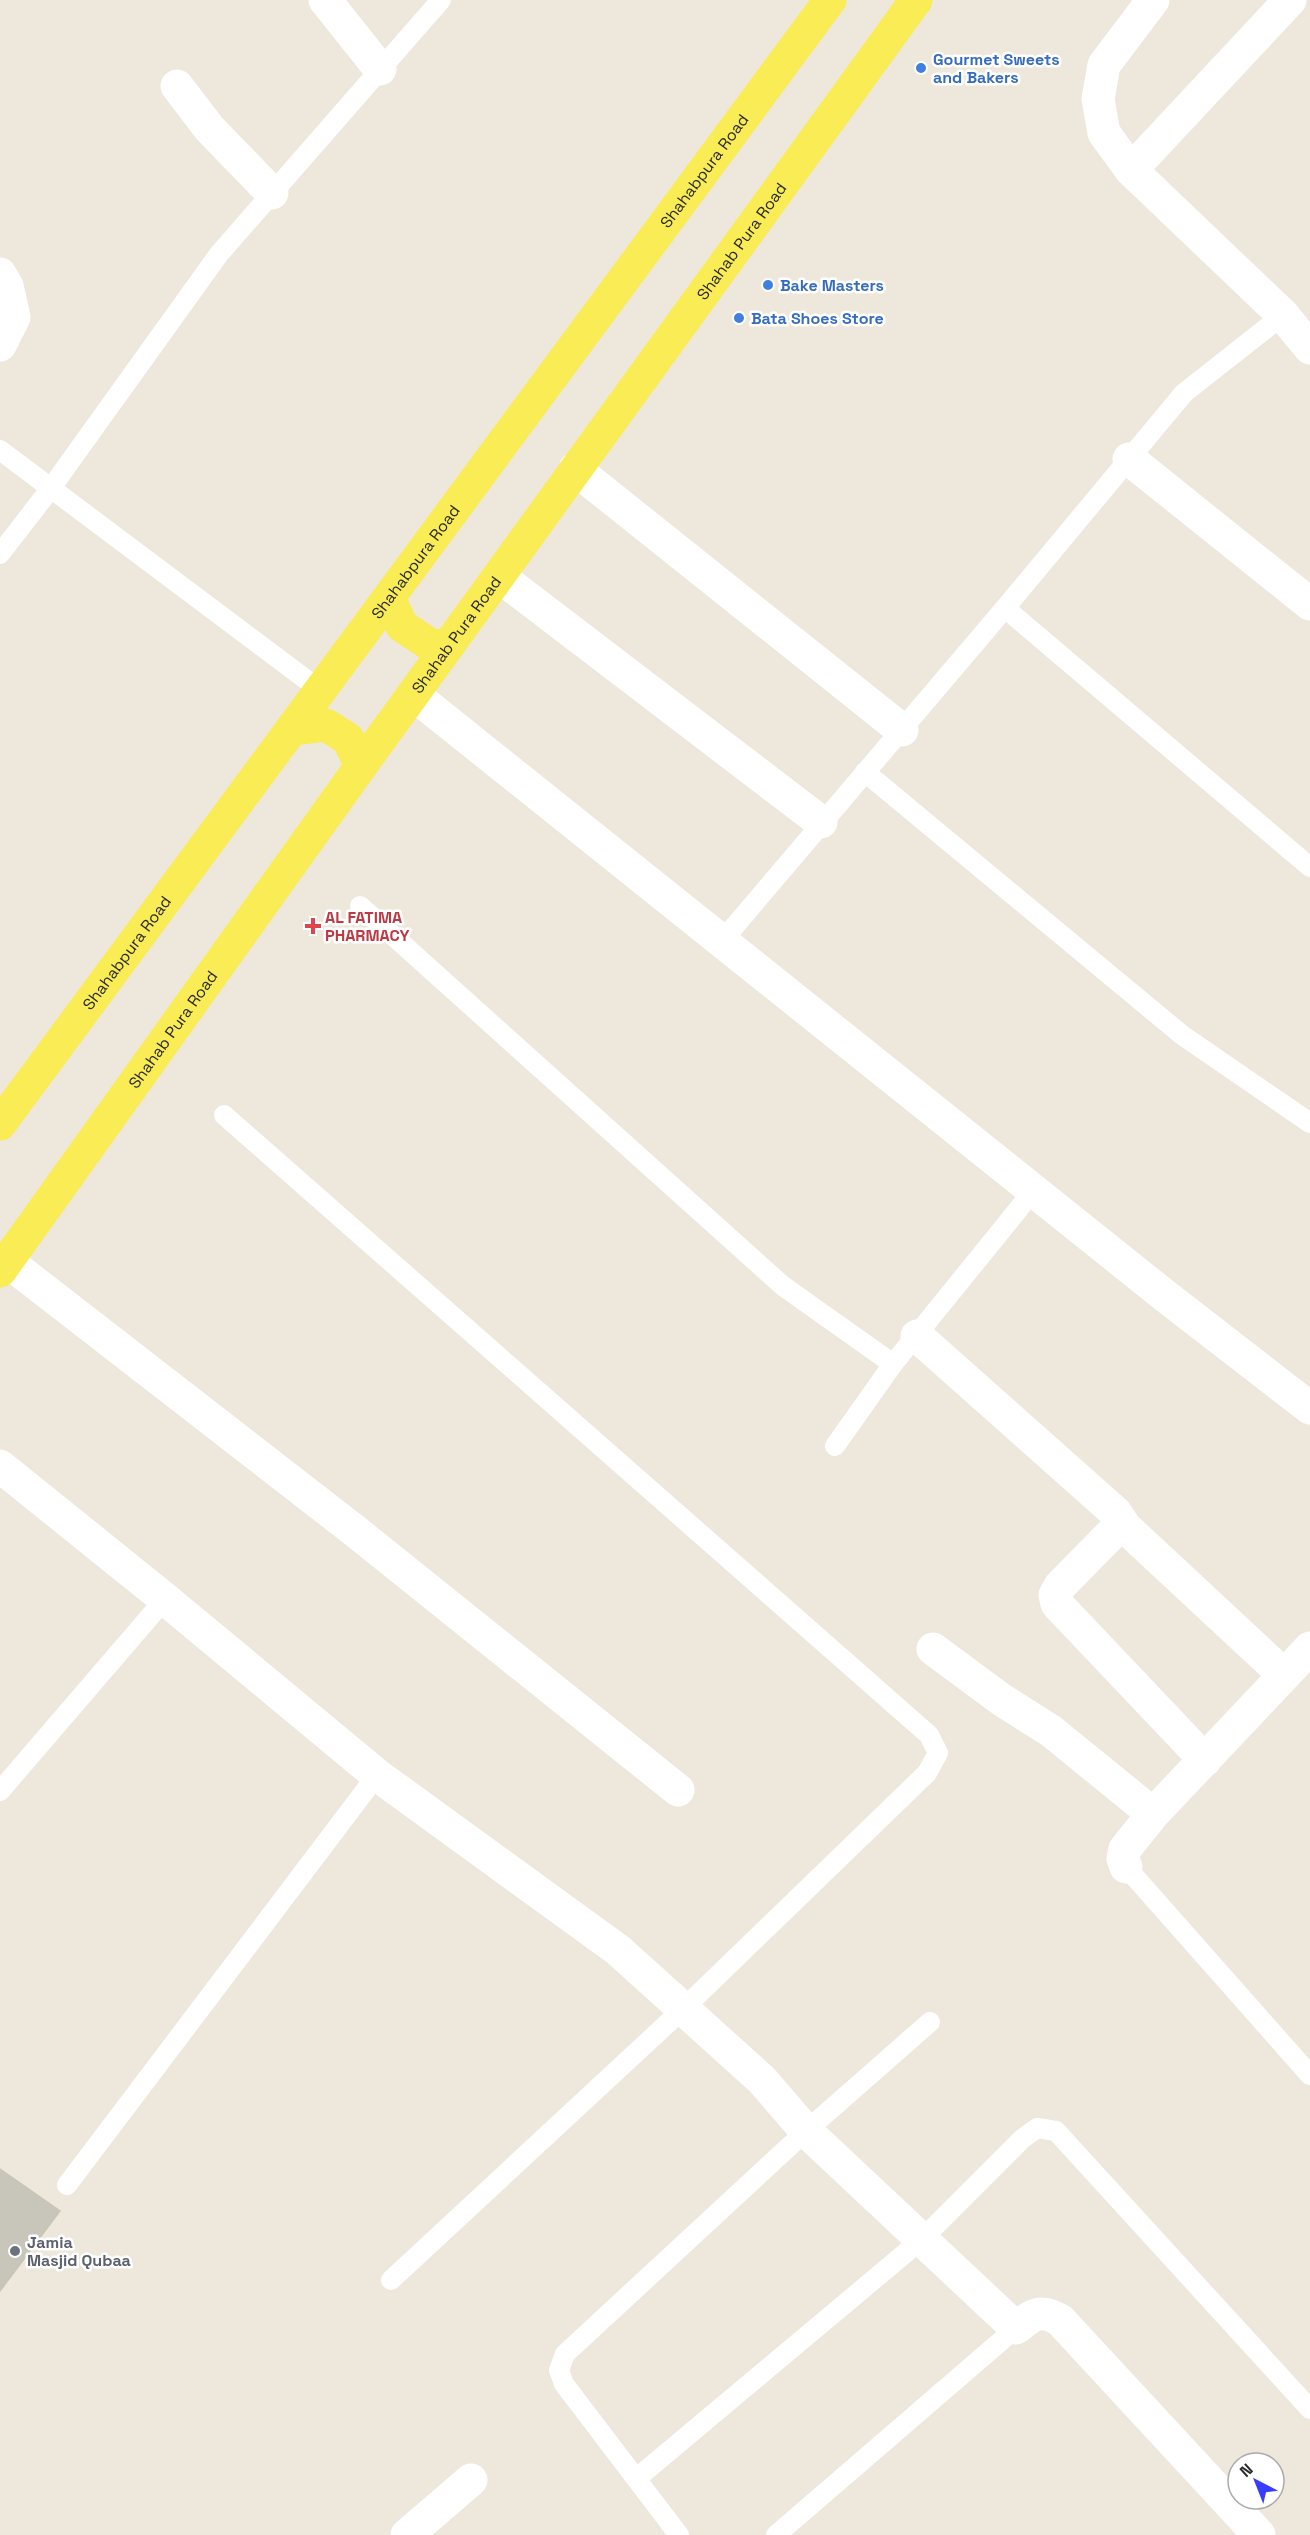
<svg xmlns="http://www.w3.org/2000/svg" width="1310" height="2535" viewBox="0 0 1310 2535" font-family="'Space Grotesk',sans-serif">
  <rect width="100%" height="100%" fill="#ede8db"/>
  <path fill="#c8c6ba" stroke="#c9c5b5" stroke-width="1.5" d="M 0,2169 L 60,2211 L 0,2291 Z"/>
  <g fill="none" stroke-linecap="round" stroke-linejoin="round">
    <path stroke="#fff" stroke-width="20" d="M 0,450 L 320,690
      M 0,554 L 51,488 L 219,254 L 441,0
      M 1005,608 L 1310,867
      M 865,772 L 1182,1035 L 1310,1123
      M 360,906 L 783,1286 L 893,1364
      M 722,941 L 1005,608 L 1184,393 L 1283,315
      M 224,1115 L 929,1735 L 938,1753 L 927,1773 L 683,2009 L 391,2280
      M 835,1446 L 893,1364 L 1034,1190
      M 0,1791 L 165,1599
      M 1126,1867 L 1310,2075
      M 67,2185 L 377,1775
      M 637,2478 L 921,2240 L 1022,2139 L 1037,2128 L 1056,2131 L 1310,2409
      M 679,2535 L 564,2384 L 559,2370 L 565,2354 L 806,2131 L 930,2022
      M 776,2535 L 1016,2328"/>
    <path stroke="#fff" stroke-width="33" d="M 325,0 L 380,69
      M 1153,0 L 1104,65 L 1098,99 L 1104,133 L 1131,170 L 1283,315 L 1310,348
      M 177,86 L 209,128 L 272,193
      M 1131,170 L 1290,0
      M 0,274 L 7,286 L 14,317 L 0,345
      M 1129,459 L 1310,604
      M 575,469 L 902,730
      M 499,576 L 821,822
      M 414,695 L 1164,1295 L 1310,1408
      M 7,1261 L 355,1531 L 678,1790
      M 917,1336 L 1115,1512 L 1125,1527 L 1284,1675
      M 0,1466 L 165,1599 L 377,1775 L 618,1950 L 762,2080 L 806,2131 L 1016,2328 C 1033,2315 1039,2308 1060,2320 L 1259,2535
      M 1122,1523 L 1060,1586 L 1055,1595 L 1057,1604 L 1205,1760
      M 933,1649 L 1002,1700 L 1051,1731 L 1153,1814
      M 1126,1867 L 1123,1859 L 1125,1849 L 1153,1814 L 1310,1648
      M 407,2535 L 471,2480"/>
    <g stroke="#f9ec55" stroke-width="33">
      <path d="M 389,598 L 402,626 L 432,646 L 449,645"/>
      <path d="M 292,729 L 326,725 L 348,739 L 361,766"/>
      <path id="s1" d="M 0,1124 L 830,0"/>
      <path id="s2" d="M 0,1271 L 361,766 L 916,0"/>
    </g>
  </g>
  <g fill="#3f7fe0" stroke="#fff" stroke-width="2">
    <circle cx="921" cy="68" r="6"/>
    <circle cx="768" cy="285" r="6"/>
    <circle cx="739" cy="318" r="6"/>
  </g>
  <path fill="#e0444e" stroke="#fff" stroke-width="2" d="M310 917h6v6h6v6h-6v6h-6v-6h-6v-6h6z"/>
  <circle fill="#6b7280" stroke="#fff" stroke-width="2" cx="15" cy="2251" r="6"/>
  <g text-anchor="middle" stroke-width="5" stroke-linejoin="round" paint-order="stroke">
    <g font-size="16" font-weight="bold" fill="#366cbe" stroke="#fff" text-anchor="start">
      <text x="933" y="65">Gourmet Sweets<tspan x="933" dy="18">and Bakers</tspan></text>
      <text x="780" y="291">Bake Masters</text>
      <text x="751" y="324">Bata Shoes Store</text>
    </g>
    <g font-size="16" fill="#2a2a2a" stroke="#fff">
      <text dy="6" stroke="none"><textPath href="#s1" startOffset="1185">Shahabpura Road</textPath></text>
      <text dy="6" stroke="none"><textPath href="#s2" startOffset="1269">Shahab Pura Road</textPath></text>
      <text dy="6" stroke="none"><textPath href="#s1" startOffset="699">Shahabpura Road</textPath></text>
      <text dy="6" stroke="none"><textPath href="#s2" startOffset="783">Shahab Pura Road</textPath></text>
      <text dy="6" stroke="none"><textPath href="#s1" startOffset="213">Shahabpura Road</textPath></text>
      <text dy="6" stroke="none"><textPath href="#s2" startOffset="297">Shahab Pura Road</textPath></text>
    </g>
    <g font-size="16" font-weight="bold" fill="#be3a42" stroke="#fff" text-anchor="start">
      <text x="325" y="923">AL FATIMA<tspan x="325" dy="18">PHARMACY</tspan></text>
    </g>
    <g font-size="16" font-weight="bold" fill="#5b616d" stroke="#fff" text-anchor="start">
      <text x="27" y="2248">Jamia<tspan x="27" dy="18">Masjid Qubaa</tspan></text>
    </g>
  </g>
  <g transform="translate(1256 2481) rotate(318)"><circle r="28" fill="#ffffff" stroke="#aaaaaa" stroke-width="1.5"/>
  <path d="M0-4.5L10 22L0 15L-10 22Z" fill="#373eff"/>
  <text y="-9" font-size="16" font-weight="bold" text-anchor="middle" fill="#2a2a2a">N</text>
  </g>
</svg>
